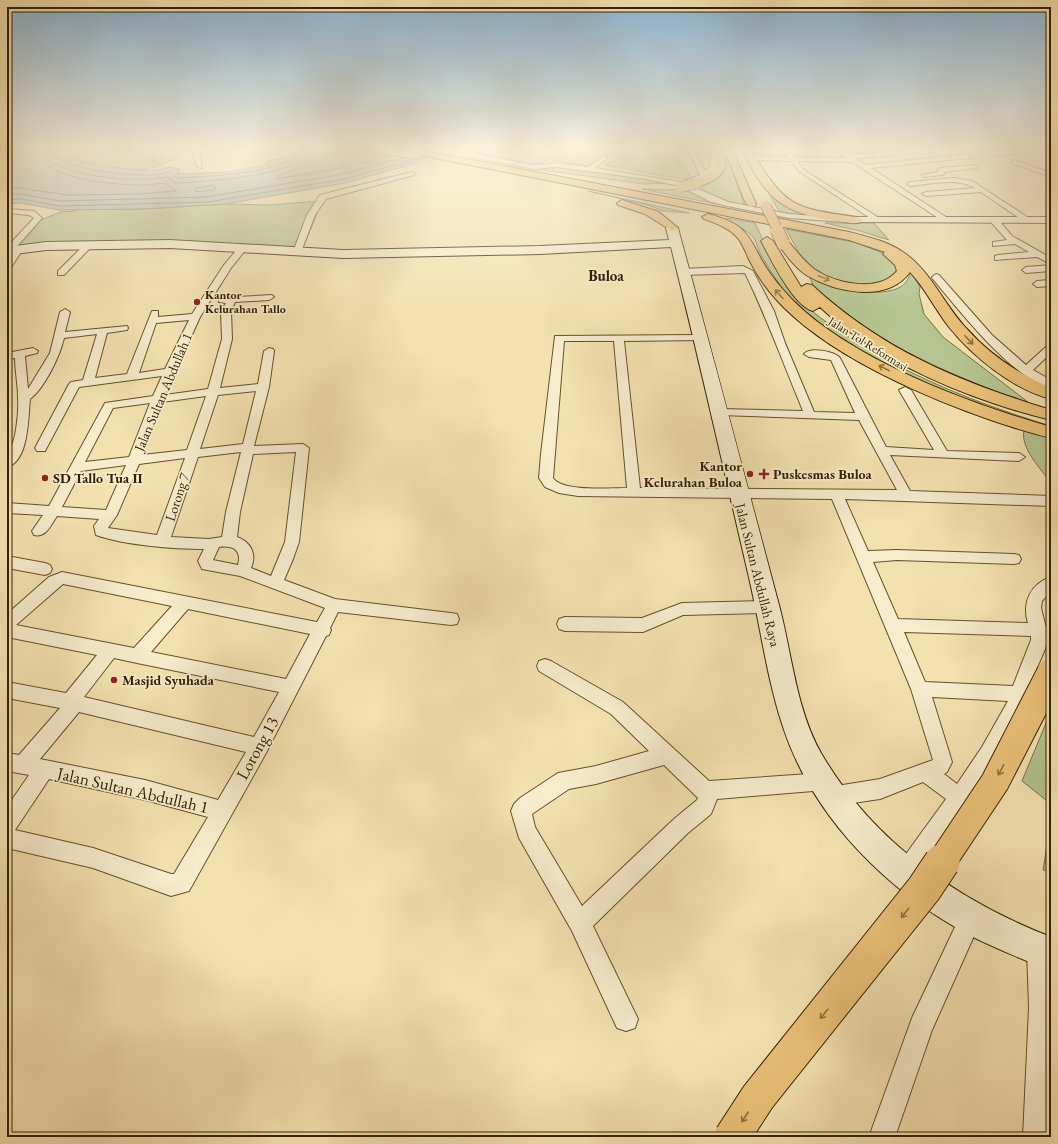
<svg xmlns="http://www.w3.org/2000/svg" width="1058" height="1144" viewBox="0 0 1058 1144" font-family="'EB Garamond',serif">
  <rect width="100%" height="100%" fill="#f3e2b0"/>
  <filter id="stains"><feTurbulence type="fractalNoise" baseFrequency=".005" numOctaves="4"/><feColorMatrix values="0 0 0 0 .2 0 0 0 0 .09 0 0 0 0 .02 0 0 0 .5 -.17"/></filter>
  <radialGradient id="worn" r=".72"><stop offset=".6" stop-color="#630" stop-opacity="0"/><stop offset="1" stop-color="#630" stop-opacity=".3"/></radialGradient>
  <path fill="#b5c490" stroke="#767248" d="M 49,149 L 177,149 L 179,153 L 176,159 L 145,170 L 132,170 L 77,161 L 57,155 Z
    M 484,149 L 612,149 L 587,166 L 549,159 L 537,165 L 474,154 Z
    M 614,149 L 661,149 L 674,153 L 680,162 L 676,162 L 678,165 L 684,165 L 692,178 L 681,179 L 605,165 L 615,158 L 605,155 Z
    M 725,149 L 746,210 L 642,189 C 670,190 708,193 727,169 Z
    M 556,166 L 669,183 L 644,184 L 527,168 Z
    M 753,166 L 786,206 L 793,210 L 825,217 L 781,214 Z
    M 588,191 L 689,213 L 664,211 L 644,204 Z
    M 322,201 L 305,243 L 300,249 L 194,243 L 14,248 L 41,220 L 60,212 L 74,211 L 76,209 L 142,209 L 226,204 L 268,205 Z
    M 726,218 L 755,223 C 765,245 777,269 791,289 C 804,307 823,320 841,332 C 905,375 978,404 1051,426 L 1051,430 C 967,401 871,369 803,310 C 783,292 774,277 761,255 C 758,250 757,243 754,238 C 747,229 733,224 723,220 Z
    M 825,223 L 874,223 L 889,240 L 860,231 Z
    M 786,229 L 858,243 L 887,255 L 898,261 L 899,274 L 890,283 L 857,286 L 817,274 L 804,262 Z
    M 910,270 L 920,287 L 919,294 L 924,314 L 943,337 L 1028,402 L 996,392 L 937,367 L 874,336 L 824,296 L 813,285 L 808,273 C 821,278 837,288 851,290 C 869,293 910,297 910,270 Z
    M 1024,430 L 1051,438 L 1051,483 C 1041,469 1020,448 1024,430 Z
    M 1051,711 L 1051,804 L 1022,781 Z
    M 1051,822 L 1051,872 L 1043,870 Z"/>
  <path fill="#a2bab8" stroke="#777c6e" d="M 7,149 L 49,149 L 57,155 L 77,161 L 132,170 L 154,171 L 170,167 L 179,169 L 178,174 L 228,172 L 269,164 L 267,161 L 287,157 L 301,149 L 444,149 L 417,163 L 345,183 L 226,204 L 142,209 L 59,210 L 20,203 L 7,204 Z"/>
  <g fill="none" stroke-linecap="round" stroke-linejoin="round">
    <path stroke="#6c6d5c" stroke-width="1" d="M 42,149 C 44,152 45,157 48,159 C 75,179 136,182 168,177 L 173,182 L 179,183 C 203,181 303,177 309,149
      M 47,149 C 62,171 128,176 154,175 C 160,175 166,172 172,171 L 175,177 L 179,178 C 207,176 289,174 304,149
      M 315,149 C 311,167 293,171 278,175 L 277,179 L 341,168 L 389,156
      M 214,186 L 216,188 L 214,190 L 197,192 L 195,190 L 197,188 Z
      M 7,188 L 20,188 L 67,195 L 140,194 L 176,191 C 173,189 169,185 166,184 C 159,182 148,186 141,185 C 117,185 39,180 36,149
      M 7,195 L 21,194 L 60,201 L 207,197 L 343,174 L 403,158
      M 7,200 L 21,199 L 60,206 L 208,202 L 344,179 L 414,160"/>
    <path stroke="#cdbb8d" stroke-width="7" stroke-dasharray="7 3.5" stroke-linecap="butt" d="M 969,156 L 981,165"/>
    <g stroke="#65502c" stroke-width="2">
      <path id="street" d="M 192,149 L 198,149 L 202,168 L 197,167 Z
        M 476,149 L 483,149 L 475,154 L 534,165 L 557,163 L 588,167 L 605,156 L 607,157 L 607,159 L 595,168 L 681,182 L 700,175 L 688,149 L 694,149 L 705,171 L 710,167 L 712,149 L 718,149 L 715,169 L 706,177 L 687,184 L 728,202 L 789,214 L 845,218 L 849,220 L 845,222 L 789,218 L 727,206 L 711,202 L 679,186 L 646,179 L 557,167 L 534,169 L 467,156 L 467,154 Z
        M 782,149 L 788,149 L 794,157 L 846,158 L 834,149 L 841,149 L 850,155 L 898,151 L 901,153 L 898,155 L 856,158 L 865,165 L 969,154 L 972,156 L 969,158 L 871,168 L 946,217 L 947,219 L 943,221 L 852,162 L 797,161 L 804,170 L 879,218 L 880,220 L 876,222 L 800,172 L 791,161 L 755,160 L 752,158 L 755,156 L 788,157 Z
        M 981,149 L 987,149 L 990,151 L 1046,150 L 1049,152 L 1046,154 L 989,155 Z
        M 1014,160 L 1051,173 L 1051,177 L 1012,163 L 1011,162 Z
        M 975,165 L 978,167 L 977,168 L 944,172 L 944,174 L 942,175 L 925,177 L 922,175 L 938,172 L 937,170 L 940,168 Z
        M 412,172 L 415,174 L 414,175 L 326,199 L 315,215 L 301,252 L 297,254 L 293,252 L 307,215 L 320,195 Z
        M 954,178 L 972,181 L 1032,220 L 1025,222 L 981,192 L 926,196 L 922,194 L 926,192 L 975,188 C 957,177 930,184 910,186 L 907,184 L 910,182 Z
        M 7,209 L 34,211 L 42,218 L 12,252 L 7,252 L 7,247 L 34,218 L 29,215 L 7,213 Z
        M 991,218 L 997,218 L 1012,236 L 1051,258 L 1051,264 L 1037,257 L 995,260 L 995,256 L 998,255 L 1029,252 L 1015,244 L 993,246 L 993,242 L 1007,240 L 991,222 Z
        M 86,243 L 93,245 L 64,275 L 58,275 L 58,271 Z
        M 240,246 L 246,246 L 247,248 L 231,268 L 200,317 L 165,395 L 208,389 L 222,339 L 221,311 L 226,303 L 219,302 L 219,298 L 272,295 L 274,297 L 269,300 L 235,302 L 231,311 L 232,339 L 220,388 L 258,384 L 264,351 L 269,348 L 273,349 L 274,351 L 269,387 L 254,446 L 303,444 L 309,448 L 299,542 L 293,559 L 284,580 L 335,599 L 451,613 L 457,614 L 459,619 L 457,624 L 451,625 L 338,612 L 330,628 L 331,630 L 329,635 L 326,636 L 266,753 L 189,891 L 171,896 L 93,868 L 7,848 L 7,807 L 29,775 L 7,771 L 7,753 L 19,755 L 60,708 L 7,698 L 7,682 L 66,693 L 97,655 L 7,637 L 7,614 L 49,577 L 62,572 L 317,622 L 325,608 L 240,576 L 202,569 L 198,561 L 204,549 C 173,549 124,545 96,535 L 94,526 L 99,519 L 57,516 C 51,525 46,538 34,535 L 32,531 L 43,515 L 7,513 L 7,503 L 49,506 L 105,403 L 153,396 L 162,376 L 79,387 L 45,451 L 37,451 L 35,448 L 69,384 L 71,382 L 83,380 L 97,334 L 64,338 C 60,356 44,389 30,399 C 28,418 29,461 7,467 L 7,455 C 16,445 19,412 18,398 C 18,384 15,371 15,358 L 7,359 L 7,353 L 33,348 L 38,351 L 37,353 L 25,356 L 28,389 L 50,353 L 60,312 L 65,309 L 70,312 L 65,332 L 127,326 L 128,328 L 127,330 L 107,333 L 95,378 L 127,374 L 152,311 L 158,311 L 158,317 L 192,314 L 224,265 ZM 189,320 L 165,369 L 139,373 L 156,323 ZM 256,391 L 243,444 L 200,449 L 218,395 ZM 206,396 L 187,450 L 142,455 L 162,402 ZM 150,403 L 129,457 L 85,462 L 113,408 ZM 241,452 L 226,512 L 222,537 L 209,539 L 171,537 L 198,457 ZM 296,452 L 285,542 L 271,576 L 251,568 C 257,554 251,542 237,537 L 240,512 L 253,454 ZM 185,458 L 157,535 L 108,528 L 117,515 L 139,464 ZM 126,465 L 106,510 L 62,507 L 81,471 ZM 219,547 C 233,545 242,550 238,565 L 213,560 ZM 63,584 L 172,606 L 134,648 L 16,625 ZM 188,609 L 310,634 L 286,679 L 151,652 ZM 114,658 L 137,663 L 279,692 L 254,737 L 84,697 ZM 79,712 L 246,752 L 218,800 L 145,780 L 40,759 ZM 49,779 L 145,800 L 208,817 L 174,874 L 171,874 L 93,848 L 15,830 Z
        M 16,247 L 19,247 L 23,249 L 10,269 L 7,270 L 7,261 Z
        M 1051,265 L 1051,271 L 1026,273 L 1022,270 L 1026,267 Z
        M 743,266 L 753,271 L 774,311 L 785,343 L 814,412 L 855,413 L 831,360 L 809,357 L 804,354 C 810,347 834,351 840,358 L 886,447 L 934,450 L 899,390 L 905,387 L 911,390 L 947,451 L 1019,453 L 1025,457 L 1019,461 L 890,455 L 910,491 L 1051,496 L 1051,506 L 845,499 L 868,551 L 897,550 L 1014,554 L 1019,555 L 1021,559 L 1019,563 L 1014,564 L 897,560 L 873,562 L 898,619 L 1028,623 C 1022,603 1030,584 1051,577 L 1051,591 L 1042,601 L 1041,608 L 1047,632 L 1047,640 L 1045,649 L 1033,677 L 1029,694 L 1020,713 L 982,780 L 914,881 L 906,884 L 898,881 L 895,873 L 898,865 L 946,799 L 923,782 L 880,799 L 833,806 L 826,803 L 823,796 L 825,790 L 717,799 L 711,814 L 688,833 L 593,926 L 638,1019 L 635,1028 L 626,1031 L 617,1028 L 572,931 L 519,838 L 511,811 L 514,804 L 520,798 L 558,773 L 596,766 L 649,751 L 611,714 L 539,671 L 537,666 L 539,661 L 545,659 L 551,661 L 623,702 L 709,781 L 823,773 L 830,775 L 833,782 L 830,787 L 880,779 L 933,760 L 911,689 L 832,499 L 578,496 L 559,493 L 545,487 L 539,478 L 541,454 L 555,336 L 700,335 L 705,338 L 704,340 L 624,341 L 640,488 L 897,490 L 859,420 L 720,415 L 714,412 L 720,409 L 803,411 C 784,365 767,318 745,273 L 683,275 L 679,272 L 683,269 ZM 564,341 L 614,341 L 627,488 C 610,488 562,492 553,478 ZM 904,632 L 1031,636 L 1031,640 L 1013,686 L 925,682 ZM 932,697 L 1008,701 L 982,747 L 957,784 L 944,774 L 947,772 L 952,762 ZM 664,765 L 698,798 L 697,800 L 674,819 L 582,906 L 535,827 L 532,814 L 569,789 L 596,784 Z
        M 936,274 L 939,275 L 992,335 L 1026,365 L 1047,346 L 1051,345 L 1051,353 L 1033,370 L 1051,380 L 1051,388 C 1011,378 959,310 933,279 L 932,277 Z
        M 1051,280 L 1051,286 L 1037,287 L 1033,284 L 1037,281 Z
        M 7,556 L 45,563 L 50,565 L 52,569 L 50,573 L 45,575 L 7,568 Z
        M 768,601 L 774,603 L 776,607 L 774,611 L 768,613 L 683,615 L 643,632 L 565,631 L 559,629 L 557,624 L 559,619 L 565,617 L 642,618 L 682,603 Z
        M 971,907 L 979,910 L 982,918 L 932,1030 L 895,1137 L 869,1137 L 912,1018 L 963,910 Z
        M 1038,938 L 1046,941 L 1049,949 L 1051,975 L 1049,1137 L 1023,1137 L 1029,1008 L 1027,949 L 1030,941 Z"/>
    </g>
    <g stroke="#362000" stroke-width="2">
      <path id="secondary" d="M 857,217 L 1051,217 L 1051,223 L 853,222 L 851,220 Z
        M 672,225 L 678,228 L 682,243 C 715,363 747,484 779,605 C 792,654 796,709 821,753 C 872,841 958,901 1051,937 L 1051,971 C 1024,960 997,949 971,936 C 888,892 813,818 783,727 C 766,676 760,622 747,569 C 722,462 698,354 671,247 L 540,254 L 343,258 L 170,248 L 46,250 L 7,255 L 7,247 L 46,242 L 170,240 L 343,250 L 540,246 L 669,240 L 666,228 Z"/>
    </g>
    <g stroke="#362000" stroke-width="2">
      <path id="highway" d="M 369,149 L 398,150 L 398,149 L 415,149 L 849,232 C 868,237 887,241 903,252 C 931,271 944,305 967,329 C 990,355 1019,374 1051,388 L 1051,399 C 1014,390 972,356 949,327 C 935,309 925,288 910,272 C 888,303 837,293 808,276 C 796,269 786,255 778,244 L 784,240 L 788,241 C 796,251 804,261 814,269 C 836,284 879,293 897,271 L 895,265 L 883,254 L 885,252 L 849,240 L 419,155 L 418,158 L 415,159 L 374,152 Z
        M 715,149 L 732,149 L 756,204 L 755,206 L 751,207 L 746,204 L 724,149 C 728,166 724,176 708,183 C 703,185 698,188 692,186 L 691,184 C 694,181 696,181 699,179 C 716,173 717,165 715,149 Z
        M 742,149 L 750,149 C 786,206 790,208 857,217 L 863,220 C 858,226 846,222 839,221 C 785,215 764,198 742,149 Z
        M 622,200 L 659,212 L 678,228 L 672,231 L 645,214 L 618,205 L 617,203 Z
        M 708,214 C 756,226 748,244 772,276 C 785,294 802,310 819,323 C 883,371 975,405 1051,427 L 1051,438 C 972,418 854,371 793,316 C 777,302 762,284 752,265 C 746,255 744,244 736,236 C 727,227 715,223 704,219 L 702,217 Z
        M 767,237 L 773,241 L 801,287 L 807,284 L 812,285 C 882,350 960,382 1051,410 L 1051,420 C 973,401 879,363 820,307 L 813,311 C 793,306 771,259 761,241 Z"/>
    </g>
    <use href="#street" fill="#f7eccc" fill-rule="evenodd"/>
    <use href="#secondary" fill="#f7eccc" fill-rule="evenodd"/>
    <use href="#highway" fill="#eac178" fill-rule="evenodd"/>
    <g stroke="#362000" stroke-width="11" stroke-linecap="butt">
      <path id="highway-bridge-far3" d="M 680,187 L 696,184
        M 766,206 L 778,231"/>
    </g>
    <g stroke="#362000" stroke-width="14" stroke-linecap="butt">
      <path id="highway-bridge-far2" d="M 777,230 L 783,243"/>
    </g>
    <g stroke="#362000" stroke-width="30" stroke-linecap="butt">
      <path id="highway-bridge-far1" d="M 941,863 L 995,782 L 1051,673"/>
    </g>
    <g stroke="#362000" stroke-width="37" stroke-linecap="butt">
      <path id="highway-bridge" d="M 732,1137 L 758,1097 L 924,889 L 942,862"/>
    </g>
    <use href="#highway-bridge-far3" stroke="#eac178" stroke-width="10"/>
    <use href="#highway-bridge-far2" stroke="#eac178" stroke-width="13"/>
    <use href="#highway-bridge-far1" stroke="#eac178" stroke-width="28"/>
    <use href="#highway-bridge" stroke="#eac178" stroke-width="35"/>
  </g>
  <defs><path id="oneway-shaft" d="M-6 0H5M1.5-3L5.5 0L1.5 3" fill="none" stroke-width="1.6" stroke-linecap="round" stroke-linejoin="round"/></defs>
  <g stroke="#90703c">
    <use href="#oneway-shaft" transform="translate(824 278) rotate(22)"/>
    <use href="#oneway-shaft" transform="translate(779 294) rotate(-132)"/>
    <use href="#oneway-shaft" transform="translate(969 340) rotate(46)"/>
    <use href="#oneway-shaft" transform="translate(884 368) rotate(-153)"/>
    <use href="#oneway-shaft" transform="translate(1001 770) rotate(117)"/>
    <use href="#oneway-shaft" transform="translate(905 913) rotate(129)"/>
    <use href="#oneway-shaft" transform="translate(824 1014) rotate(129)"/>
    <use href="#oneway-shaft" transform="translate(745 1117) rotate(123)"/>
  </g>
  <linearGradient id="sky" x2="0" y2="1"><stop stop-color="#8cb6d5"/><stop offset="0.48" stop-color="#faf2db"/><stop offset="1" stop-color="#faf2db" stop-opacity="0"/></linearGradient>
  <rect width="1058" height="309" fill="url(#sky)"/>
  <g fill="#8f2418" stroke="#f7eccc" stroke-width="1.5">
    <circle cx="197" cy="302" r="4"/>
    <circle cx="750" cy="474" r="4"/>
    <path d="M762 468h4v4h4v4h-4v4h-4v-4h-4v-4h4z"/>
    <circle cx="45" cy="478" r="4"/>
    <circle cx="114" cy="680" r="4"/>
  </g>
  <g text-anchor="middle" stroke-width="3.5" stroke-linejoin="round" paint-order="stroke">
    <g font-size="12" font-weight="bold" fill="#362000" stroke="#f7eccc" text-anchor="start">
      <text x="205" y="299">Kantor<tspan x="205" dy="14">Kelurahan Tallo</tspan></text>
    </g>
    <g font-size="12" fill="#362000" stroke="#f7eccc">
      <text transform="translate(868 344) rotate(32)" y="4">Jalan Tol Reformasi</text>
    </g>
    <g font-size="14" fill="#362000" stroke="#f7eccc">
      <text transform="translate(163 392) rotate(-67)" y="5">Jalan Sultan Abdullah 1</text>
      <text transform="translate(177 497) rotate(-72)" y="5">Lorong 7</text>
      <text transform="translate(758 575) rotate(76)" y="5">Jalan Sultan Abdullah Raya</text>
    </g>
    <g font-size="14" font-weight="bold" fill="#362000" stroke="#f7eccc" text-anchor="start">
      <text x="742" y="471" text-anchor="end">Kantor<tspan x="742" dy="16">Kelurahan Buloa</tspan></text>
      <text x="773" y="479">Puskesmas Buloa</text>
      <text x="53" y="483">SD Tallo Tua II</text>
      <text x="122" y="685">Masjid Syuhada</text>
    </g>
    <g font-size="15" font-weight="bold" fill="#362000" stroke="#f7eccc">
      <text x="606" y="281">Buloa</text>
    </g>
    <g font-size="17" fill="#362000" stroke="#f7eccc">
      <text transform="translate(257 748) rotate(-61)" y="6">Lorong 13</text>
      <text transform="translate(133 790) rotate(13)" y="6">Jalan Sultan Abdullah 1</text>
    </g>
  </g>
  <rect width="1058" height="1144" fill="none" stroke="#f3e2b0" stroke-width="24"/>
  <rect x="8" y="8" width="1042" height="1128" fill="none" stroke="#362000" stroke-width="2"/>
  <rect x="12" y="12" width="1034" height="1120" fill="none" stroke="#362000"/>
  <rect width="100%" height="100%" filter="url(#stains)"/>
  <rect width="100%" height="100%" fill="url(#worn)"/>
</svg>
